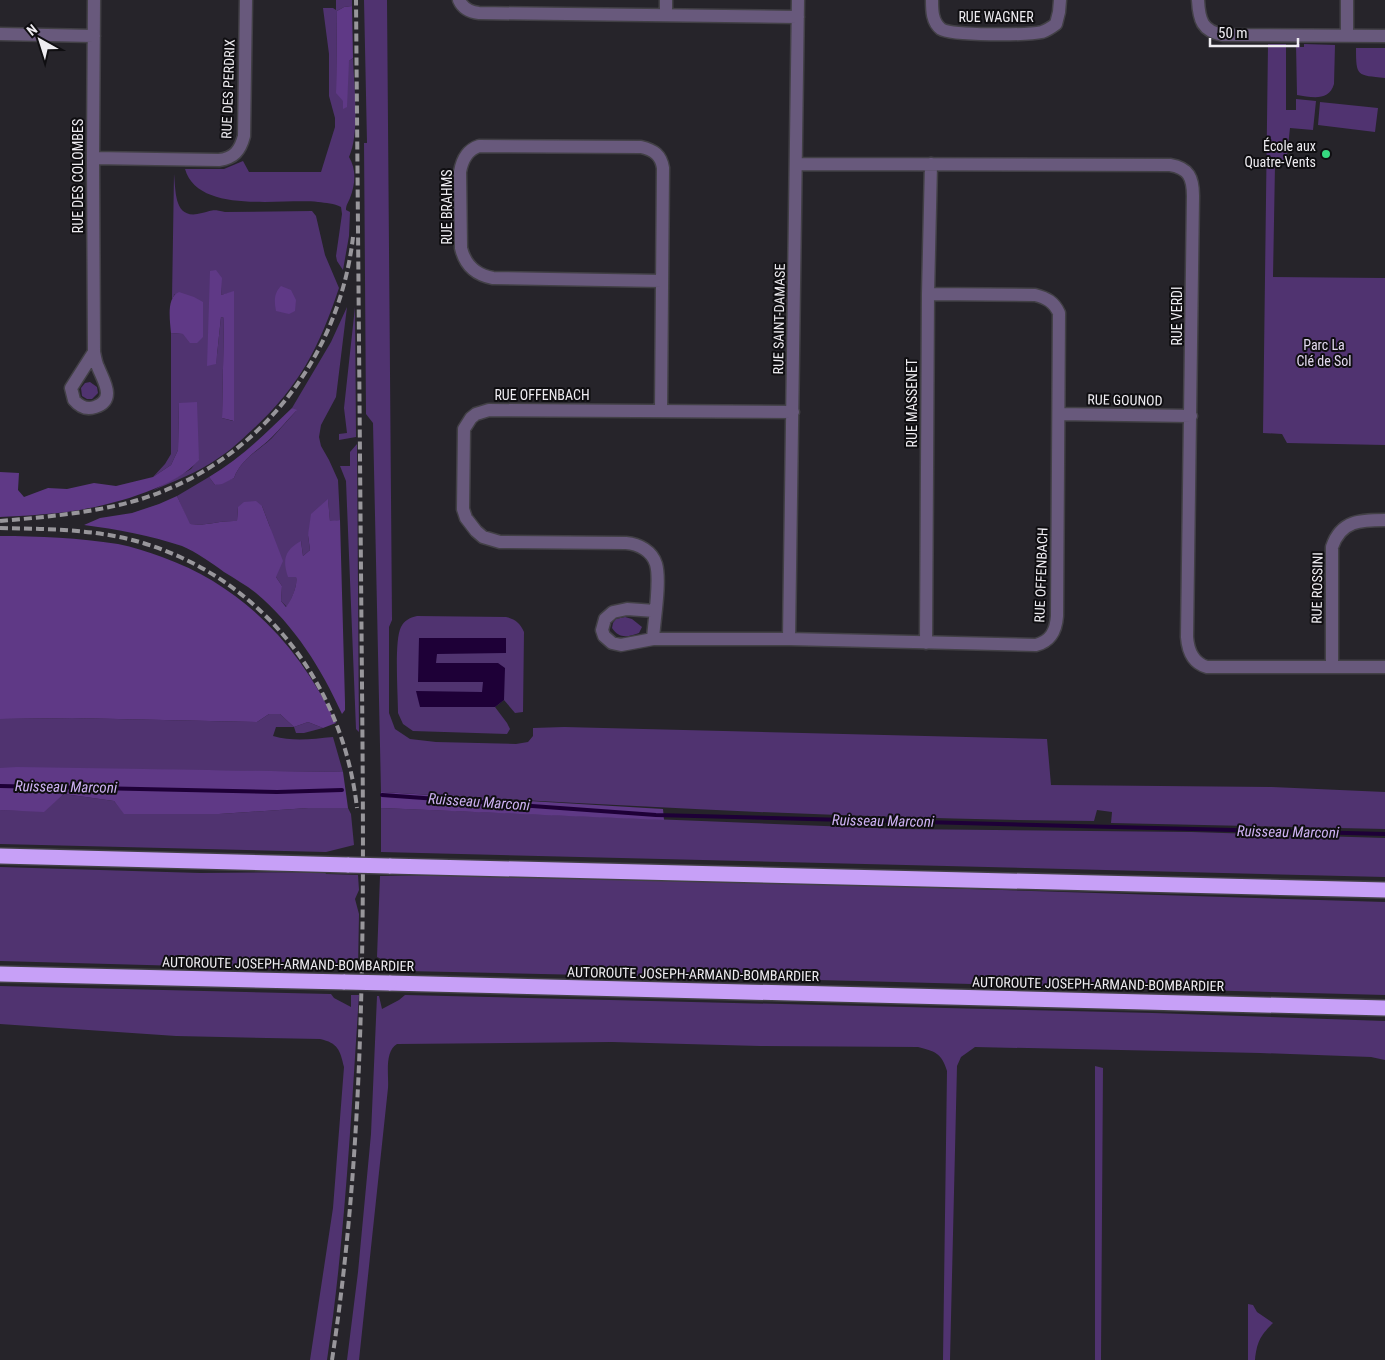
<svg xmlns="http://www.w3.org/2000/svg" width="1385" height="1360" viewBox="0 0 1385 1360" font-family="'Roboto Condensed',sans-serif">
  <rect width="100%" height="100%" fill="#26242a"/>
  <path fill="#503370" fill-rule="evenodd" d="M 336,0 L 352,0 L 352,6 L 344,7 L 337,11 L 336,93 L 349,61 L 353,58 C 354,87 360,132 349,157 C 357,170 355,185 350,198 C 348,203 346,205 346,210 L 350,212 L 349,236 L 343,270 L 337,261 L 336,256 L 342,214 L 341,207 C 334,203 326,203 318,202 C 283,198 198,215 185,169 L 224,169 L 243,161 L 249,172 L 321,172 L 335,127 L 335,118 L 329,96 L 329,54 L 323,8 L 333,8 L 336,10 Z
    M 364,0 L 387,0 L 392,620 L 389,627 L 389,713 L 395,729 L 410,739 L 436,742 L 516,744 L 528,742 L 533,736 L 533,728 L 564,727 L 1047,739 L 1051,785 L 1272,787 L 1385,792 L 1385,829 L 1111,823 L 1112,812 L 1097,810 L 1094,821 C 856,819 618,806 381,792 L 373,423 L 366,414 L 364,143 L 367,143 Z
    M 1268,44 L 1286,44 L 1286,110 L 1296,110 L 1296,99 L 1316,101 L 1313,130 L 1290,128 L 1286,165 L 1275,165 L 1273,277 L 1385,278 L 1385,445 L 1287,443 L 1282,434 L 1263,433 Z
    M 1296,44 L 1300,44 L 1300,47 L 1304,47 L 1304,44 L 1335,45 L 1334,84 C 1329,102 1311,97 1297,95 Z
    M 1356,48 L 1385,48 L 1385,78 C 1357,75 1356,77 1356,48 Z
    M 1320,102 L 1378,108 L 1375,132 L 1318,125 Z
    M 174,174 C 176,193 174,221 202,213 C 213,210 213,209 225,212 L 312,211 L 316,216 L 325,255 L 339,288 C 319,348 299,387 252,430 C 241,440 230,451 217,459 C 197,473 174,481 152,491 L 191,469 L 199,459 L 179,403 L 178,450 L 171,465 L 153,477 L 165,464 L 171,454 L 171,333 L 183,334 L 175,294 L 172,299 ZM 222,278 L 221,295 L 234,292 L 233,421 L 222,418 L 224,318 L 221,317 L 216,364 Z
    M 347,307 L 336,397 L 321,425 L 319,437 L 321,446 L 329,460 L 338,480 L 340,520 L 330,522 L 328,500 L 308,535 L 310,550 L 303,556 L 301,541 L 296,577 C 298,586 291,600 287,607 L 281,601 L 282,586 L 276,577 L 270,527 L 262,506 L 238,507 L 237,521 C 221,520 207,526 189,524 L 177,496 L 209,477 L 215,485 L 234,478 C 241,459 258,451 272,438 C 280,429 288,420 296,411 L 292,408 L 331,342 Z
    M 355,307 L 356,437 L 339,440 L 339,434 L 347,433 L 344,408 Z
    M 90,382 L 97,387 L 98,393 L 92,399 L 87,399 L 82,396 L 81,388 L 85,383 Z
    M 357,444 L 359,732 L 356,729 L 346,481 L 340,466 L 350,466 L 350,452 Z
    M 417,616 L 506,617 C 515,619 520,623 524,632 L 523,712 L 515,713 L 504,700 L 495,707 L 507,723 L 510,729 L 507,734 L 413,731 L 403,724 L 398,713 C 398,695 394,640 401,627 C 405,620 409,618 417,616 Z
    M 625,617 L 632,619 L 642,627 L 639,633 C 628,637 619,639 612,628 L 613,623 L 616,619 Z
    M 269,714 L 280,714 L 294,727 L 308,722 L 323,728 L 304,733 L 296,733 L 294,727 L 276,727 L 273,736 C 294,742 312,739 333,737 L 343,772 L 0,768 L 0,719 L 72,718 L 257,722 Z
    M 64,794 L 114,801 L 125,814 L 219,814 L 308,808 L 348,808 L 351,814 L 354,845 L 326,852 L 0,844 L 0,810 L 44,811 Z
    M 381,808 L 899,829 L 1192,832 L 1385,838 L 1385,877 L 381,852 Z
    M 0,867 L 200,873 L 325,872 L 326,874 L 358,875 L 359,890 L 355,899 L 359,914 L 358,970 L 354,970 L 353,959 L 328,970 L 0,961 Z
    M 438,875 L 777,883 L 1385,902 L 1385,995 L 859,981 L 406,971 L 377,957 L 380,876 Z
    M 0,986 L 331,994 L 334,998 L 351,1007 L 351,995 L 359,995 C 351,1117 345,1239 327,1360 L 310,1360 L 333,1208 L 344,1067 C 340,1050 338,1043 320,1039 L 176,1036 L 0,1024 Z
    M 405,995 L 1153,1013 L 1385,1021 L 1385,1060 L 1371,1057 L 1260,1053 L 975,1047 L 961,1057 L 957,1066 L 950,1360 L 943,1360 L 947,1071 C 942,1053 934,1051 918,1047 L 760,1046 L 612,1042 L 397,1044 C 384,1052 389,1075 388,1088 L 359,1360 L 347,1360 L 358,1272 L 371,1134 L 377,996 L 379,996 L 382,1009 L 399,1000 Z
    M 1095,1066 L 1103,1068 L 1101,1360 L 1095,1360 Z
    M 1248,1304 L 1253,1305 L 1257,1312 L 1273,1323 C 1260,1336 1257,1342 1255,1360 L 1248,1360 Z"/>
  <path fill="#5f3986" d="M 352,6 L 353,58 L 349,61 L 347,107 L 343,109 L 343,101 L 336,93 L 337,11 L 344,7 Z
    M 216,270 L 222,278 L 221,295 L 234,291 L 234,421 L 222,418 L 224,318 L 221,317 L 216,364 L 207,366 L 210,271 Z
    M 281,286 L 291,290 L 296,300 L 295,311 L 289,314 L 276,311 C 274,301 274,293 281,286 Z
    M 179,292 L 194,297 L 203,302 L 203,337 L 197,343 L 190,343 L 183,334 L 171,333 C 170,321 166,297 179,292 Z
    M 197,402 L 199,460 C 173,491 97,509 58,513 C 39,515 19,516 0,517 L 0,472 L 19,473 L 18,490 L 24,497 L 48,488 L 67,489 L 94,483 L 116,486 L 153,477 L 171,465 L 178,450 L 179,403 Z
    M 292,408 L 297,410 C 288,419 280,429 272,437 C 258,451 241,459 234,478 L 222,484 L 215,485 L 209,477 C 241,458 266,433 292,408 Z
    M 177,496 L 190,524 C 207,526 221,520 237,521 L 238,507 L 244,502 L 256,501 L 262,506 L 283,561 L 276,577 L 282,586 L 281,601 L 286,607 C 291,601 298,585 296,577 L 288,577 C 282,559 285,550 301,541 L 303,556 L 310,550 L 308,535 L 311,514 L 328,499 L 330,521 L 340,520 L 345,702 L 345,710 L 342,714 C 321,668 295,626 256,593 C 246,585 235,579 224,572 C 212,563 196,552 182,546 C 152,536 116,529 84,525 L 100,518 L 132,513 L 159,504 Z
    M 0,536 C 39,536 79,538 118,544 C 133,547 148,552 162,557 C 243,586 299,646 336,723 L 323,728 L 308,722 L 294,727 L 280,714 L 269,714 L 257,722 L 72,718 L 0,719 Z
    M 17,767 L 343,772 L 348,808 L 308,808 L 219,814 L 124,814 L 114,801 L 64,794 L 44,812 L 0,810 L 0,768 Z
    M 381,792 L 663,809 L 664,820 L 381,808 Z"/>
  <path fill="#1e0037" d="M 419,638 L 506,638 L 506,653 L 437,654 L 436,663 L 498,663 L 505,668 L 504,700 L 495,707 L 420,707 L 416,691 L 482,692 L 483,682 L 418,682 Z"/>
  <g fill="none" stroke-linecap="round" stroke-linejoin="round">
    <path stroke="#1e0037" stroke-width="4" d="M 0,786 L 277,792 L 342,790
      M 382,795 L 656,815 L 1385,834"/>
    <g stroke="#424046" stroke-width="15">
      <path id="minor" d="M 459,0 C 463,9 470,12 479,13 L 798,17
        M 932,0 C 932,10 932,22 941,29 C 952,36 1029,35 1042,32 C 1048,30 1052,27 1056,24 L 1059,12 L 1060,0
        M 1198,0 C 1199,20 1202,31 1223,35 L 1385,36
        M 666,15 L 666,0
        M 0,34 L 94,36
        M 1347,35 L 1347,0
        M 93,158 L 219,160 C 234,158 240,151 244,136 L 246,0
        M 797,164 L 1170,165 C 1189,168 1193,178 1193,196 L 1187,637 C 1188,651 1193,663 1207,667 L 1385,667
        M 94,352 L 71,388 L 74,400 C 79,406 86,410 95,407 C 117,400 103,380 98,367 C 96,363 95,357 94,352 L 93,158 L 94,0
        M 661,411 L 663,168 C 661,155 654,150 641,147 L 479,146 C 467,150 462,160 460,172 L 461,248 C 465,265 476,275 493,278 L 662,281
        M 1059,414 L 1191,416
        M 655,611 L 627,609 L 613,612 L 605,619 L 602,630 L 604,636 L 612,643 L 621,645 L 653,639 L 789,639 L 1036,645 C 1051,641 1056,631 1057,616 L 1059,313 C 1054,302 1047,298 1035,295 L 928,294
        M 653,639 C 654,621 661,581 656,564 C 652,551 639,544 626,543 L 500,542 L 483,537 L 476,531 L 466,518 L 463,509 L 464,429 L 471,418 L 476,414 L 489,410 L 793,412
        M 789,639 L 798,0
        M 926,643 L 928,294 L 931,164
        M 1332,666 L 1332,547 C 1341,520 1361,520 1385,520"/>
    </g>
    <g stroke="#424046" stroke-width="18">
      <path id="highway" d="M 0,856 L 349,865
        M 389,866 L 1385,890
        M 0,974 L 345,982
        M 389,983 L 1385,1008"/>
    </g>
    <use href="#minor" stroke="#68597c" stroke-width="12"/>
    <use href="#highway" stroke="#c7a0f7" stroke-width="15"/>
    <path stroke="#98969b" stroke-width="4" stroke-dasharray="8 4" stroke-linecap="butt" d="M 0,521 C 46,517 93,513 138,500 C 257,464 339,359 353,237
      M 0,528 C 48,529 97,529 143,543 C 264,580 343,685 357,808
      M 332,1360 C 366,1136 364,910 362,684 C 360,456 358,228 356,0"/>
    <g stroke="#424046" stroke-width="18" stroke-linecap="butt">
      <path id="highway-bridge" d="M 349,865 L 389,866
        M 345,982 L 389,983"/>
    </g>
    <use href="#highway-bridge" stroke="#c7a0f7" stroke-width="15"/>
  </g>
  <circle fill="#36d880" stroke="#0f0e11" stroke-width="2" cx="1326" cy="154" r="5"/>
  <g text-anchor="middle" stroke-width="4" stroke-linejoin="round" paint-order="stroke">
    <g font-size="14" fill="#eeecf1" stroke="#0f0e11">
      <text x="996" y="22">RUE WAGNER</text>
      <text transform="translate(228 89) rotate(-88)" y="5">RUE DES PERDRIX</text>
      <text transform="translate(78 176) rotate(-90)" y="5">RUE DES COLOMBES</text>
      <text transform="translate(447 207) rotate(-90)" y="5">RUE BRAHMS</text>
      <text transform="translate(1177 316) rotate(-90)" y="5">RUE VERDI</text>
      <text transform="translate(779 319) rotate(-89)" y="5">RUE SAINT-DAMASE</text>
      <text x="542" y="400">RUE OFFENBACH</text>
      <text transform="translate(1125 400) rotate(1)" y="5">RUE GOUNOD</text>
      <text transform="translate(912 403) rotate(-90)" y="5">RUE MASSENET</text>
      <text transform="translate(1041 575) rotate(-88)" y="5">RUE OFFENBACH</text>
      <text transform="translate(1317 588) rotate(-89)" y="5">RUE ROSSINI</text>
      <text transform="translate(288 964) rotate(1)" y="5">AUTOROUTE JOSEPH-ARMAND-BOMBARDIER</text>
      <text transform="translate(693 974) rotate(1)" y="5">AUTOROUTE JOSEPH-ARMAND-BOMBARDIER</text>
      <text transform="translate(1098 984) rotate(1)" y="5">AUTOROUTE JOSEPH-ARMAND-BOMBARDIER</text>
    </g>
    <g font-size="14" fill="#eeecf1" stroke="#0f0e11" text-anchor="end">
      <text x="1316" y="151">École aux<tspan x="1316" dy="16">Quatre-Vents</tspan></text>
    </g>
    <g font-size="14" fill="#e2d9ef" stroke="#0f0e11">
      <text x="1324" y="350">Parc La<tspan x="1324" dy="16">Clé de Sol</tspan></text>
    </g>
    <g font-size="15" font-style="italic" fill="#cdb1f2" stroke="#0f0e11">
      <text transform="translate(66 787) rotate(1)" y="5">Ruisseau Marconi</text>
      <text transform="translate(479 802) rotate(4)" y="5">Ruisseau Marconi</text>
      <text transform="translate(883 821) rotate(1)" y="5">Ruisseau Marconi</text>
      <text transform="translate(1288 832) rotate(1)" y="5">Ruisseau Marconi</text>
    </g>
  </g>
  <g transform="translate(40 40) rotate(321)" stroke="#0f0e11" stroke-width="4" paint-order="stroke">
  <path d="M0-4L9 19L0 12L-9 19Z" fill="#eeecf1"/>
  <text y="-8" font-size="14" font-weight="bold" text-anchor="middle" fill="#eeecf1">N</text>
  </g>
  <path d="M1210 38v8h88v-8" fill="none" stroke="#eeecf1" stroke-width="2.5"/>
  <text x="1218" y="38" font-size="15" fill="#eeecf1" stroke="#0f0e11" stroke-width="4" paint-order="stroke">50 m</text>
</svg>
